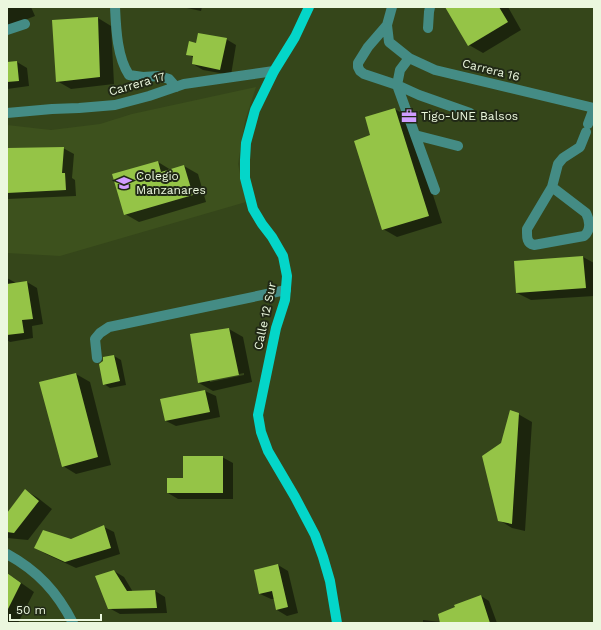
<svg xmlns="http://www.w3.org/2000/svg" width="601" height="630" viewBox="0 0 601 630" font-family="'Work Sans',sans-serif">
  <rect width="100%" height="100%" fill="#35461a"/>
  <path fill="#3d511d" d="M 256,87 L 245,121 L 238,164 L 246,202 L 60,256 L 7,253 L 7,125 L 51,130 L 100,124 L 132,114 Z"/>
  <path fill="#0007" fill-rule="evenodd" d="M 7,7 L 31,7 L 35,16 L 7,27 Z
    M 182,7 L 202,7 L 201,11 Z
    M 446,7 L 508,7 L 521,30 L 483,53 L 469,45 Z
    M 98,18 L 111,26 L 114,84 L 71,89 L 57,81 Z
    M 226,39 L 236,45 L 231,75 L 203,70 L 193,64 L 194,58 L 188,54 L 197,44 Z
    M 17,62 L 27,68 L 29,86 L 7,89 L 7,63 Z
    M 395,109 L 408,117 L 442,223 L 397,237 L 383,229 L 372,136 Z
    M 63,148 L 74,154 L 72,178 L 75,180 L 76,196 L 7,199 L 7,149 Z
    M 158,162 L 171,170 L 184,166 L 198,174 L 206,202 L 139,222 L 125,214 Z
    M 583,257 L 594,263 L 594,296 L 531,300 L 517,293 L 515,262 Z
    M 7,278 L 16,283 L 27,282 L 37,288 L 43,324 L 32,326 L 33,338 L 10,342 L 7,340 Z
    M 229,329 L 243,337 L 252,382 L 213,391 L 199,383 L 191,335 ZM 244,373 L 244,375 L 210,382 L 210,380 Z
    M 114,356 L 121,360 L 126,385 L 110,388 L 104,384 L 104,358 Z
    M 76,374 L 90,382 L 111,465 L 76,474 L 63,466 Z
    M 205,391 L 216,396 L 220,417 L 176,426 L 166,421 L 162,400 Z
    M 518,414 L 532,422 L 525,531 L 512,528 L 499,520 L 502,443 Z
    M 222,457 L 233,463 L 233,499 L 178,499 L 168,493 L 184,479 Z
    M 25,490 L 38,498 L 52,509 L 28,540 L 7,538 L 7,514 Z
    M 104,527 L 114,532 L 120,554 L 76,568 L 46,554 L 35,548 L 71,540 Z
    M 278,565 L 288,571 L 298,613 L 287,616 L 277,610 L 274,599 L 271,599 L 260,594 Z
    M 114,571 L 124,577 L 133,592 L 155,591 L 165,597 L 167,613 L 120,614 L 109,608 Z
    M 7,573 L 34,592 L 18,623 L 7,623 Z
    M 481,596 L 489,601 L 497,623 L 423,623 L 423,620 L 441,622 Z"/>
  <path fill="#95c447" d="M 445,7 L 499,7 L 508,22 L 468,46 Z
    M 98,17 L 100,77 L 56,82 L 52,20 Z
    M 198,33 L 227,38 L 220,70 L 192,64 L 193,56 L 186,55 L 189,41 L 196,43 Z
    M 17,61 L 19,81 L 7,82 L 7,62 Z
    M 395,108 L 429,216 L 382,230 L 354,141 L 370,135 L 365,117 Z
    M 64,147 L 62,173 L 65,173 L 66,190 L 7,193 L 7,148 Z
    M 158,161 L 161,172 L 184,165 L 193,195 L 124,215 L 112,174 Z
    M 583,256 L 586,288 L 516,293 L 514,261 Z
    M 27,281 L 33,319 L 22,320 L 24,333 L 7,335 L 7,284 Z
    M 229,328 L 239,375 L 198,383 L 190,334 Z
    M 114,355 L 120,381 L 103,385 L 99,364 L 103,361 L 103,357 Z
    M 76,373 L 98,457 L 62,467 L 39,382 Z
    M 205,390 L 210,412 L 165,421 L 160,399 Z
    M 510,410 L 519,413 L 512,524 L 498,521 L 482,456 L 501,443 Z
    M 183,456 L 223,456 L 223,493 L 167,493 L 167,478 L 183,478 Z
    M 25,489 L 39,501 L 14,533 L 7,532 L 7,513 Z
    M 104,525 L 111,548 L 65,562 L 34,548 L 43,530 L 71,539 Z
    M 278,564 L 288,607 L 276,610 L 272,591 L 259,594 L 254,570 Z
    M 114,570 L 127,591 L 155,590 L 157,608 L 108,609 L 95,576 Z
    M 7,573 L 21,583 L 7,611 Z
    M 481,595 L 490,623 L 440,623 L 438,614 L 455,607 L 454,605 Z"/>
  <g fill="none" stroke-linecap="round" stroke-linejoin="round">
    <path stroke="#448c85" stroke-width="10" d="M 115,7 C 116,28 117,57 129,75 L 143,77 L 159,76 L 169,79 L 176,87
      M 392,7 L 387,25 L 389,42 L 409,58 L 435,70 L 594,108
      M 387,25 L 368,47 L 358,63 L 358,67 L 360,71 L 364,74 L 397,85 L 419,95 L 470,113
      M 428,28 L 429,12 L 430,7
      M 7,30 L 25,24
      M 409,58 L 400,70 L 397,85 L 435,190
      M 7,113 L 52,109 L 79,108 L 115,105 L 149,96 L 184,84 L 274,71
      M 588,124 L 594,108
      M 415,135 L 458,146
      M 552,187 L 586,213 C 590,221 591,230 584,236 L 534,245 C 526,243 527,236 527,229 L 552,187 L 558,164 L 563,158 L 580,147 L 586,132
      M 97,358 L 95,339 L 100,333 L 109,327 L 286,290
      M 7,554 C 38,571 57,592 73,623"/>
    <path stroke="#04d6c9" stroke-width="10" d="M 309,7 L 295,37 L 274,71 L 255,110 L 246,143 L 245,160 L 245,178 L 253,209 L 262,224 L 272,237 L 283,256 L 287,276 L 285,300 L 276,328 L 258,415 L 261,432 L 268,451 L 295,497 L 315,535 L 323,557 L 330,581 L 337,623"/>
  </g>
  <defs>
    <g id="office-bare" transform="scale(1.2)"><path d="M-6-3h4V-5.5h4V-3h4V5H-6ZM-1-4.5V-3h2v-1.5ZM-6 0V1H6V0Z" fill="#d09dff" stroke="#212916" stroke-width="2.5" paint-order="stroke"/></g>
    <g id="school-bare" transform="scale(1.2)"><path d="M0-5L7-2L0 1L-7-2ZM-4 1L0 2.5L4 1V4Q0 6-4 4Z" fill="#d09dff" stroke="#212916" stroke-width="2.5" paint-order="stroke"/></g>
  </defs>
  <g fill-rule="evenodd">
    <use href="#office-bare" x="409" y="116"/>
    <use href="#school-bare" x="124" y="183"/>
  </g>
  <g text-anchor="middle" stroke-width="4" stroke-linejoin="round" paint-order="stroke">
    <g font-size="12" fill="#ebf7de" stroke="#212916">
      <text transform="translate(491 70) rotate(14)" y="4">Carrera 16</text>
      <text transform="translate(137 84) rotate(-16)" y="4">Carrera 17</text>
      <text transform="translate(265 316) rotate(-78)" y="4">Calle 12 Sur</text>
    </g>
    <g font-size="12" fill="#ebf7de" stroke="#212916" text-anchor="start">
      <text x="421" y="120">Tigo-UNE Balsos</text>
      <text x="136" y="180">Colegio<tspan x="136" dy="14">Manzanares</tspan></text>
    </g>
  </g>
  <rect width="601" height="630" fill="none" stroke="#ebf7de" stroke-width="16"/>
  <path d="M10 614v6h91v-6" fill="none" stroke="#ebf7de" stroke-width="2"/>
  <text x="16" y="614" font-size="12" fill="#ebf7de" stroke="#212916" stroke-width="3" paint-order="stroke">50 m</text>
</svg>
